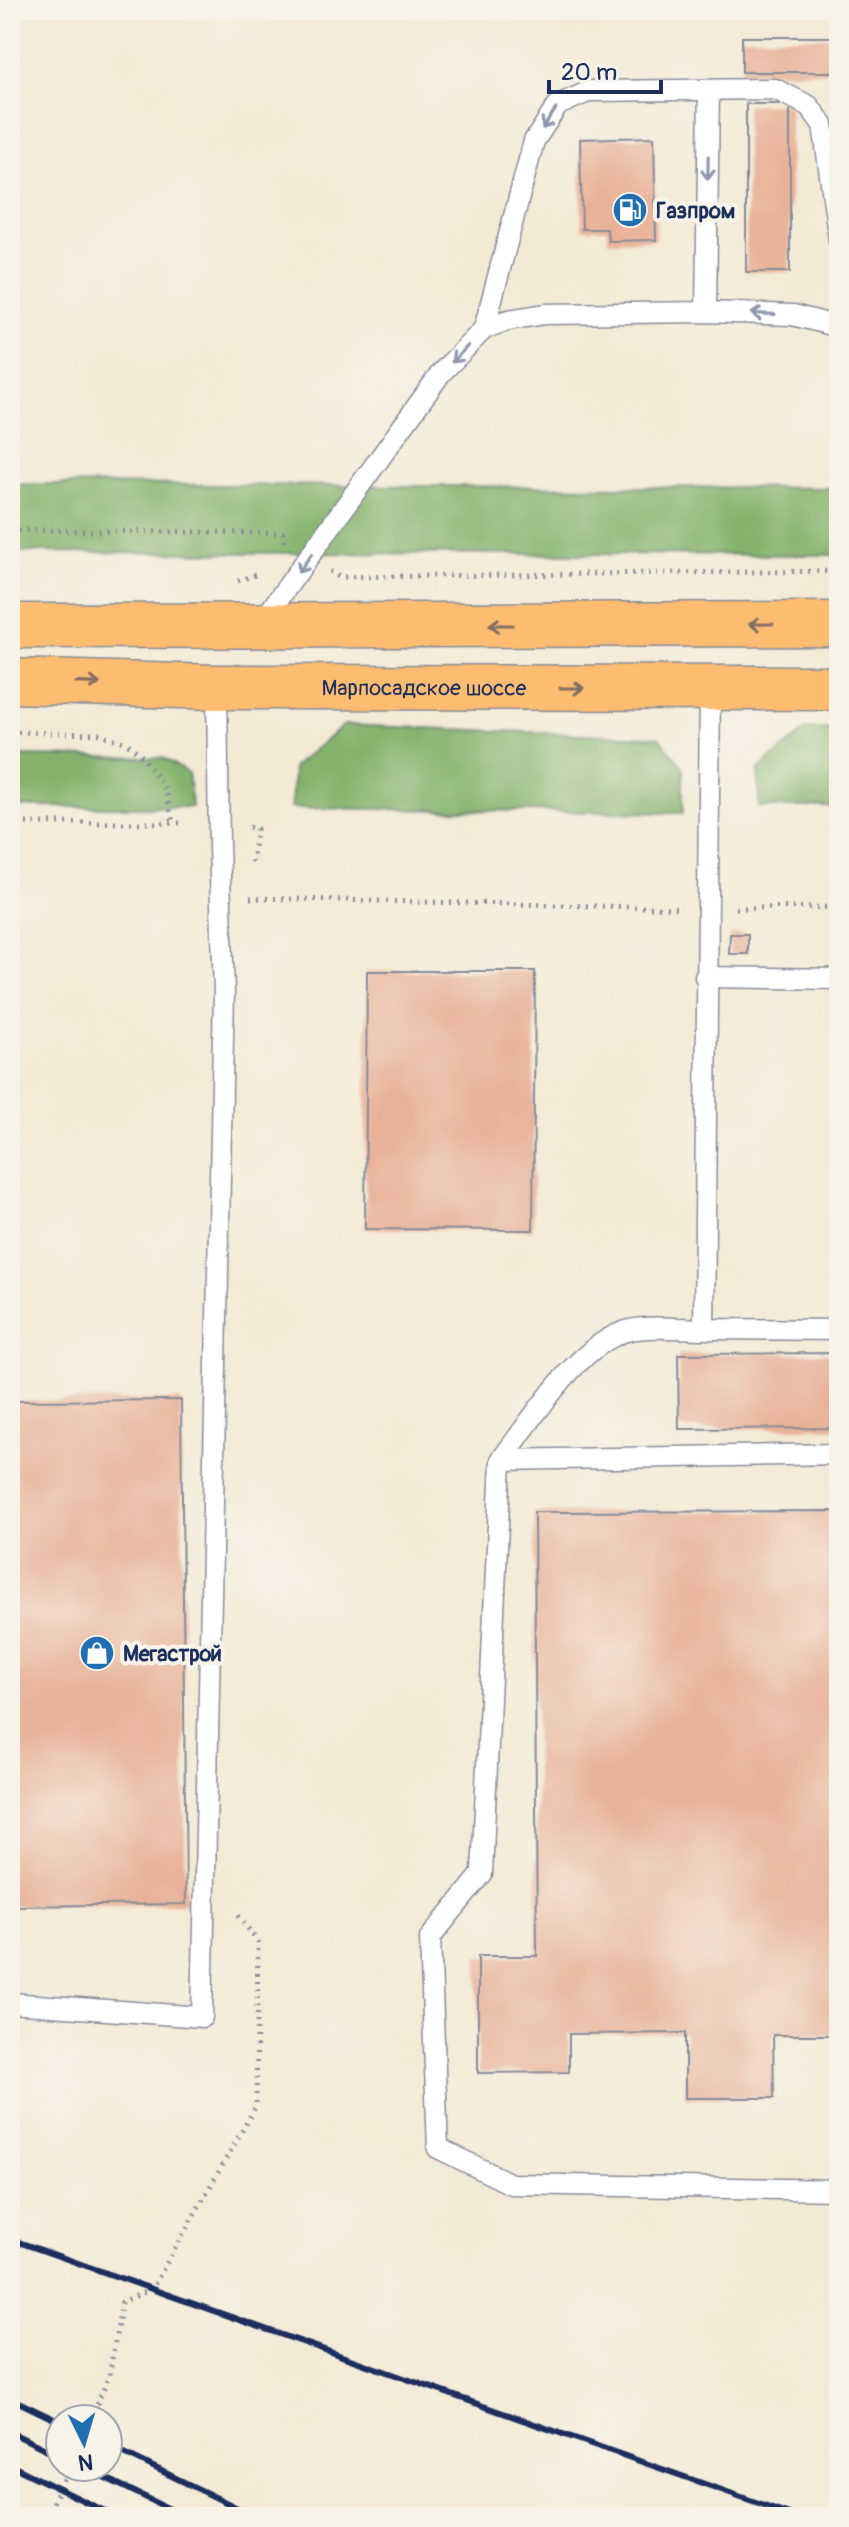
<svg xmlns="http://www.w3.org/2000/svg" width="849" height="2527" viewBox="0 0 849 2527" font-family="Pangolin,sans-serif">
  <rect width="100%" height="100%" fill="#f7f3e8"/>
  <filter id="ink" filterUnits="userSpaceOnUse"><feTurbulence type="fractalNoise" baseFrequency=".0125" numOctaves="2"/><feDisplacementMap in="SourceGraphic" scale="16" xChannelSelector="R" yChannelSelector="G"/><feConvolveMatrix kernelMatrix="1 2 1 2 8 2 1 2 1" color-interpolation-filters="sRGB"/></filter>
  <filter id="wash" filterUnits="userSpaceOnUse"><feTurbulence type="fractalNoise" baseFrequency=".006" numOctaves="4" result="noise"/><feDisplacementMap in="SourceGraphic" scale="32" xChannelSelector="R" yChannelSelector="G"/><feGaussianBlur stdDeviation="1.8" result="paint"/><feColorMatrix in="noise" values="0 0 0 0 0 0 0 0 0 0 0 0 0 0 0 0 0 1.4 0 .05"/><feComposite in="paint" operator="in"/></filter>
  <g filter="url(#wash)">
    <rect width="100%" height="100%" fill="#f3ead5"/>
    <path fill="#84b26c" stroke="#507065" stroke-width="2" d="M 10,484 L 839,488 L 839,555 L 10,552 Z
      M 344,725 L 659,737 L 683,767 L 683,813 L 291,808 L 293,767 Z
      M 807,729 L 839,729 L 839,807 L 759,807 L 758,770 Z
      M 10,756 L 163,758 L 188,773 L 192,807 L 10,807 Z"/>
    <g id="blocks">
      <path fill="#e8b299" d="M 742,37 L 839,37 L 839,72 L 742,72 Z
        M 746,104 L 790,104 L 790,272 L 746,272 Z
        M 654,137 L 656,240 L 608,241 L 607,229 L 582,229 L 580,139 Z
        M 730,934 L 748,934 L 748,954 L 729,954 Z
        M 367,971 L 535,971 L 533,1230 L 365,1229 Z
        M 839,1353 L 839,1428 L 679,1429 L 678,1354 Z
        M 181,1400 L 186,1904 L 10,1906 L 10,1401 Z
        M 839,1511 L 839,2035 L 773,2035 L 774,2098 L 685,2098 L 685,2033 L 569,2034 L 569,2072 L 478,2073 L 478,1956 L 537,1956 L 534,1512 Z"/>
    </g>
  </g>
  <g filter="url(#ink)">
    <use href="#blocks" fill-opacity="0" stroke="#878c9a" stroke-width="2"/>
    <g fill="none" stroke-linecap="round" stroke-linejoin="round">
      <g stroke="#878c9a" stroke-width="23">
        <path id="service" d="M 706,312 L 709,90
          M 484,329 L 534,141 L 558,105 L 590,91 L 775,89 L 809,106 L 823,125 L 839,240
          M 259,626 L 441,373 L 484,329 L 508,320 L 545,314 L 706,312 L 793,315 L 839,327
          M 710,688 L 704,1329 L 839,1330
          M 705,977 L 839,979
          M 839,1454 L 501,1460 L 482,1874 L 430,1938 L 438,2148 L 511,2184 L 839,2190
          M 501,1460 C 533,1419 579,1342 630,1330 C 652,1325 681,1329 704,1329
          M 10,2003 L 202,2017 L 224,992 L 219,846 L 217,687"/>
      </g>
      <g stroke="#878c9a" stroke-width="47">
        <g id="primary">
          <path d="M 10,626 L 839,624"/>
          <path id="s1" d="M 10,681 L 217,687 L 839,688"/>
        </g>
      </g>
      <path stroke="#878c9a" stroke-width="5" stroke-dasharray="2 6" stroke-linecap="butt" d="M 10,530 L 283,533 L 284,543
        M 330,571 L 339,577 L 839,571
        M 238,581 L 258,574
        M 10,732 L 99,734 L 127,743 L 142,756 L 166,791 L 173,823
        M 10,823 L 182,823
        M 249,827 L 257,829 L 251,868
        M 250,898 L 682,908
        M 736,908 L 839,907
        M 91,2419 L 109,2376 L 122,2302 L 152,2289 L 256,2106 L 258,1942 L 235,1911
        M 46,2517 L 70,2467"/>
      <use href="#service" stroke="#fff" stroke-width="20"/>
      <use href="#primary" stroke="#febc70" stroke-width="44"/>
      <path stroke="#1b2f5e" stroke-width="6" d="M 10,2239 L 798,2517
        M 10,2398 L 60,2422
        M 10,2432 L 60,2456
        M 108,2445 L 256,2517
        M 10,2465 L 117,2517
        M 83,2467 L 186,2517"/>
    </g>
    <defs><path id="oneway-shaft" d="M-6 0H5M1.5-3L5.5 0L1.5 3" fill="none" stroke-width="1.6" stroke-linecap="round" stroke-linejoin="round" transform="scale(2)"/></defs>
    <g stroke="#8d97ae">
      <use href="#oneway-shaft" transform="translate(549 119) rotate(124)"/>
      <use href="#oneway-shaft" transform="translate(708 168) rotate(91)"/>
      <use href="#oneway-shaft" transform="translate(763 314) rotate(-178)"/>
      <use href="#oneway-shaft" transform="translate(460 354) rotate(134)"/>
      <use href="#oneway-shaft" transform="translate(305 563) rotate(126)"/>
    </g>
    <g stroke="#816e66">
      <use href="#oneway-shaft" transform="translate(761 624) rotate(180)"/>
      <use href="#oneway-shaft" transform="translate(501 625) rotate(180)"/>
      <use href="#oneway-shaft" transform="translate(88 683) rotate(2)"/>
      <use href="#oneway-shaft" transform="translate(572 688)"/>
    </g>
  </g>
  <defs>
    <g id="fuel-disc" transform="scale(1.8)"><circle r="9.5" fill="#1f6fb2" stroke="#f7f3e8"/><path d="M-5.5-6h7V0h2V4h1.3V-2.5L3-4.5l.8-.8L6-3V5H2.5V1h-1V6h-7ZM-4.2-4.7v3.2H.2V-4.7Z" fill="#fff"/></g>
    <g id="shop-disc" transform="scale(1.8)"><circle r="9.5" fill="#1f6fb2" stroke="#f7f3e8"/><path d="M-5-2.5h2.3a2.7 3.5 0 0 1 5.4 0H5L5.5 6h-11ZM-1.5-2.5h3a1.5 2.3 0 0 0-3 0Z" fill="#fff"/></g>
  </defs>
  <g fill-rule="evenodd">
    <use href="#fuel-disc" x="630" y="210"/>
    <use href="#shop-disc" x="97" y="1653"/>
  </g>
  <g text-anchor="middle" stroke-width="8" stroke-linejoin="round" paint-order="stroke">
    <g font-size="22" font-weight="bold" fill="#1b2f5e" stroke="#f7f3e8" text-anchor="start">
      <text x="656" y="218">Газпром</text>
      <text x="123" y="1661">Мегастрой</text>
    </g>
    <g font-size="22" fill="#1b2f5e" stroke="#f7f3e8">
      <text dy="8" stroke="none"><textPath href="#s1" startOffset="414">Марпосадское шоссе</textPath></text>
    </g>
  </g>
  <rect width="849" height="2527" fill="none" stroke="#f7f3e8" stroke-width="40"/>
  <g transform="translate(84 2443) rotate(175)"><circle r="38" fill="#f7f3e8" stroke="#9fa5b1" stroke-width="2"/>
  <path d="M0-6L14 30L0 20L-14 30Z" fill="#1f6fb2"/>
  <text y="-12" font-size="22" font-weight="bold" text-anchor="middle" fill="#1b2f5e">N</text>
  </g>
  <path d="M549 80v12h112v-12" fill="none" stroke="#1b2f5e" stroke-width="4"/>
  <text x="561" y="80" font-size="24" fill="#1b2f5e" stroke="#f7f3e8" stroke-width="6" paint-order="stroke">20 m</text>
</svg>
